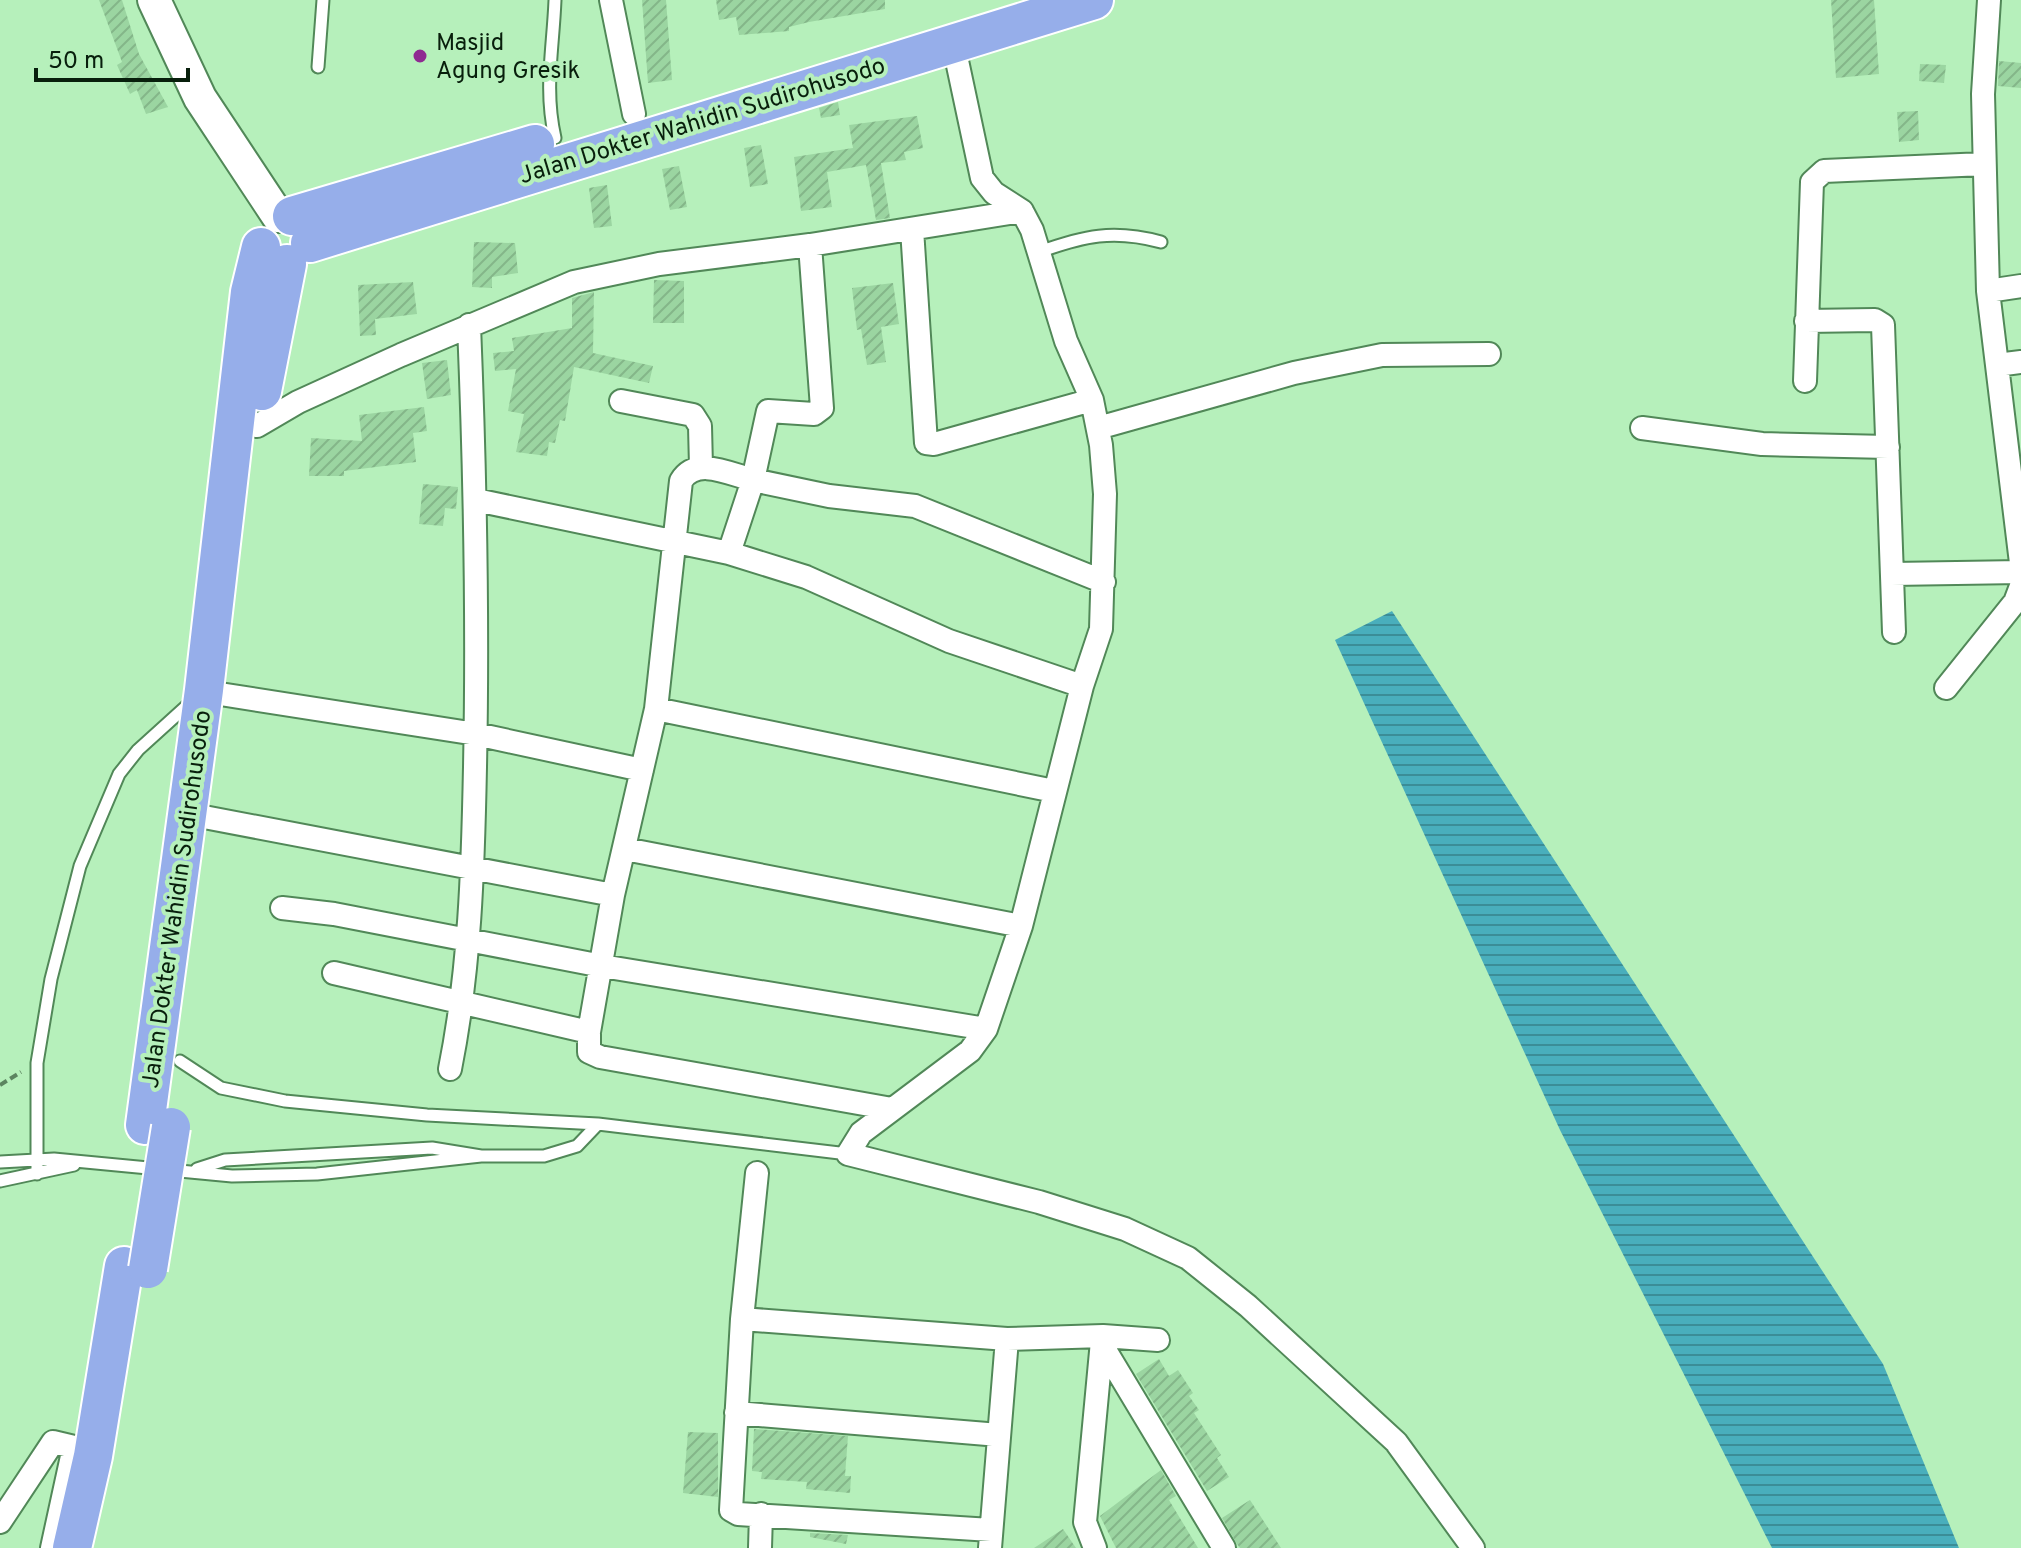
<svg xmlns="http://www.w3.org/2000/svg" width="2021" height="1548" viewBox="0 0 2021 1548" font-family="Overpass,sans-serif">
  <defs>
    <pattern id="water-rules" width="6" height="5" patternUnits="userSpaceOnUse" patternTransform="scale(2)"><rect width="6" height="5" fill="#49aebc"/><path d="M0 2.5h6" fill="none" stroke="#3b8d97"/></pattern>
    <pattern id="building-hatch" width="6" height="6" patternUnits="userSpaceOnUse" patternTransform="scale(2)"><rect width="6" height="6" fill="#9bd5a1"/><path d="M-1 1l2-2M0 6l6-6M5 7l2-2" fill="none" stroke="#84b689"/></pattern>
  </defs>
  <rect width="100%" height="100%" fill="#b6f0bb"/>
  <path fill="url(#water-rules)" d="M 1392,611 L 1883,1364 L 1959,1548 L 1772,1548 L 1560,1130 L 1335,640 Z"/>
  <path fill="url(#building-hatch)" d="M 99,0 L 122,0 L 139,54 L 168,107 L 146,114 L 137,90 L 130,94 L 117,65 L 122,62 Z
    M 642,0 L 666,0 L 672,80 L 648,83 Z
    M 716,0 L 885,0 L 885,9 L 809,22 L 789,27 L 789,31 L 739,35 L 736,17 L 719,20 Z
    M 1831,0 L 1874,0 L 1879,74 L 1836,78 Z
    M 1999,61 L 2021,63 L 2021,88 L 1998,86 Z
    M 1920,64 L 1946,65 L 1944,83 L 1919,81 Z
    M 838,102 L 840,115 L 821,118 L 819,108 Z
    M 1918,111 L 1919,140 L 1899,142 L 1897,112 Z
    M 917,116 L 923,148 L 904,152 L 906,160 L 881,163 L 890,218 L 876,220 L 866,165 L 827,172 L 832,207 L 801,211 L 794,157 L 853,148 L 849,125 Z
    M 761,145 L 768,184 L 750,187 L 744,148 Z
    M 679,166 L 687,207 L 670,210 L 662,169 Z
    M 607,185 L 612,226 L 594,228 L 589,188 Z
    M 474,242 L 515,243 L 518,273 L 492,277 L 492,288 L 472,287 Z
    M 654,280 L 684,281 L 684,323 L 653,323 Z
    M 413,282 L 417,314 L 375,319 L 376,335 L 360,336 L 358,285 Z
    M 893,283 L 899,324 L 881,327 L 886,362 L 867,365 L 861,329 L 857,330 L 852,288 Z
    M 594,292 L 593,353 L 653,366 L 649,383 L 574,367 L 565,421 L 560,420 L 555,443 L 549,442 L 547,456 L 516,452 L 524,414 L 508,411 L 516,369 L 495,371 L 493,353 L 514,351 L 512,338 L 572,328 L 572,298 Z
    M 447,360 L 451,395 L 427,399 L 422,363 Z
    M 424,407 L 427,431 L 413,433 L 416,462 L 344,471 L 344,476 L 309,476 L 311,438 L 362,441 L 359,415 Z
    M 423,484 L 458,487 L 456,509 L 445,508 L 443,526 L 419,524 Z
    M 1159,1359 L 1169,1376 L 1178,1370 L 1193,1393 L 1189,1396 L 1199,1410 L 1194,1413 L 1221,1455 L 1217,1458 L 1229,1477 L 1207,1491 L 1136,1374 Z
    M 754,1429 L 848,1436 L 845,1476 L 851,1476 L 850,1493 L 806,1489 L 807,1482 L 761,1479 L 762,1472 L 752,1471 Z
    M 688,1432 L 718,1433 L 718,1497 L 683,1493 Z
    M 1161,1470 L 1176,1496 L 1169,1500 L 1198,1548 L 1116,1548 L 1100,1516 Z
    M 1250,1500 L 1281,1548 L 1240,1548 L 1237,1544 L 1222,1518 Z
    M 1063,1529 L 1076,1548 L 1034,1548 Z
    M 810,1533 L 848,1535 L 846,1544 L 810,1537 Z"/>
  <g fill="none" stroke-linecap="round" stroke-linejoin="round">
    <g stroke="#518858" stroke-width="15">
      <path id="service" d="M 318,67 L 323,0
        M 555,138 C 544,89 553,50 555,0
        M 1039,252 C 1084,236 1113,229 1161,242
        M 180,1061 L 221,1088 L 285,1101 L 427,1115 L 598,1124 L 848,1154
        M 0,1162 L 54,1159 L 232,1176 L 317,1174 L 481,1156
        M 197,1169 L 225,1160 L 432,1148 L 481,1156 L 544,1156 L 577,1146 L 598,1124
        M 37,1174 L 37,1063 L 51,979 L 80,866 L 119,774 L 138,750 L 191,702
        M 0,1181 L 74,1165"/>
    </g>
    <g stroke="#518858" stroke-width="26">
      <path id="minor" d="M 611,0 L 634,114
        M 1989,0 L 1983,94 L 1988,291 L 2021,563
        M 953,42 L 982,178 L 994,193 L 1022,211 L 1032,230 L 1066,341 L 1092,400 L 1101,445 L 1105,494 L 1101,629 L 1082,686 L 1021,926 L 986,1029 L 970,1051 L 861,1133 L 848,1154 L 1039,1202 L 1125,1229 L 1188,1258 L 1248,1306 L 1396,1442 L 1473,1548
        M 912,229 L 926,443 L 934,444 L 1092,400
        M 1988,291 L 2021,286
        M 1806,321 L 1875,320 L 1883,325 L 1894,632
        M 1997,365 L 2021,362
        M 1805,381 L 1812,182 L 1824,171 L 1984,164
        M 621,401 L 693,415 L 700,426 L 701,467
        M 257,426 L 298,402 L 401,355 L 574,282 L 659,264 L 810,245 L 1022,211
        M 1098,428 L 1294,373 L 1382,355 L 1489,354
        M 1642,428 L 1762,444 L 1888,447
        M 476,500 L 729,553 L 806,577 L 949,641 L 1082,686
        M 729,553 L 753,480 L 829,496 L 915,506 L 1104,582
        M 1892,574 L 2021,572
        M 1946,688 L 2015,602 L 2021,586
        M 220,694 L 476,734 L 642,770
        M 656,709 L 1054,791
        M 204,817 L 613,895
        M 625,849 L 1021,926
        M 282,908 L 334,914 L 602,966 L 986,1029
        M 334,973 L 589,1032 L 613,895 L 656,709 L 681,481 C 696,456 730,474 753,480 L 768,411 L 814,414 L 822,408 L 810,245
        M 589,1032 L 589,1052 L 600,1057 L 892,1109
        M 450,1069 C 470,969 473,869 475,767 C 478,620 475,472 469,325
        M 757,1173 L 742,1319 L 731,1510 L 738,1514 L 991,1530
        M 742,1319 L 1007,1339 L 1103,1336 L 1158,1340
        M 1102,1345 L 1224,1548
        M 736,1413 L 999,1435
        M 0,1522 L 53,1442 L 74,1447 L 52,1548
        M 760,1548 L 761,1514
        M 990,1548 L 1007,1339
        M 1095,1548 L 1085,1522 L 1102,1341"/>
    </g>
    <g stroke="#518858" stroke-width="36">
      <path id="secondary" d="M 154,0 L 200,98 L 278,216"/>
    </g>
    <g stroke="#fff" stroke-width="42">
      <path id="trunk" d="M 292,216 L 535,144
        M 310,243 L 1094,0
        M 262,391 L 287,264
        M 145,1125 L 204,690 L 250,292 L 261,247
        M 72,1548 L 93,1456 L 124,1266"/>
    </g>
    <path stroke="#5c8460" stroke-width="4" stroke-dasharray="8 4" stroke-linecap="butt" d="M 0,1085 L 21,1072"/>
    <use href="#service" stroke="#fff" stroke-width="11"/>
    <use href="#minor" stroke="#fff" stroke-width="22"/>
    <use href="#secondary" stroke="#fff" stroke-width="32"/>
    <use href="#trunk" stroke="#96aeea" stroke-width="38"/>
    <g stroke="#fff" stroke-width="42" stroke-linecap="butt">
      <path id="trunk-bridge" d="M 148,1269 L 171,1127"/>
    </g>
    <use href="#trunk-bridge" stroke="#96aeea" stroke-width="38"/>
  </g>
  <circle fill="#8f2a91" stroke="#b6f0bb" stroke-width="3" cx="420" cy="56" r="8"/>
  <g text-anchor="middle" stroke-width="8" stroke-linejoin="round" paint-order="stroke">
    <g font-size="24" fill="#081f0c" stroke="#b6f0bb" text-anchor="start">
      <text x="436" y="50">Masjid<tspan x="436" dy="28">Agung Gresik</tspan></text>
    </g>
    <g font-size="24" fill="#081f0c" stroke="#b6f0bb">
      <text transform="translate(702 120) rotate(-17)" y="8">Jalan Dokter Wahidin Sudirohusodo</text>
      <text transform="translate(176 899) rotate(-82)" y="8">Jalan Dokter Wahidin Sudirohusodo</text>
    </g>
  </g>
  <path d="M36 68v12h152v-12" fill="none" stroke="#081f0c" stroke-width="4"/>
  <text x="48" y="68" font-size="24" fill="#081f0c" stroke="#b6f0bb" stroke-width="6" paint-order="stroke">50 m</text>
</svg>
